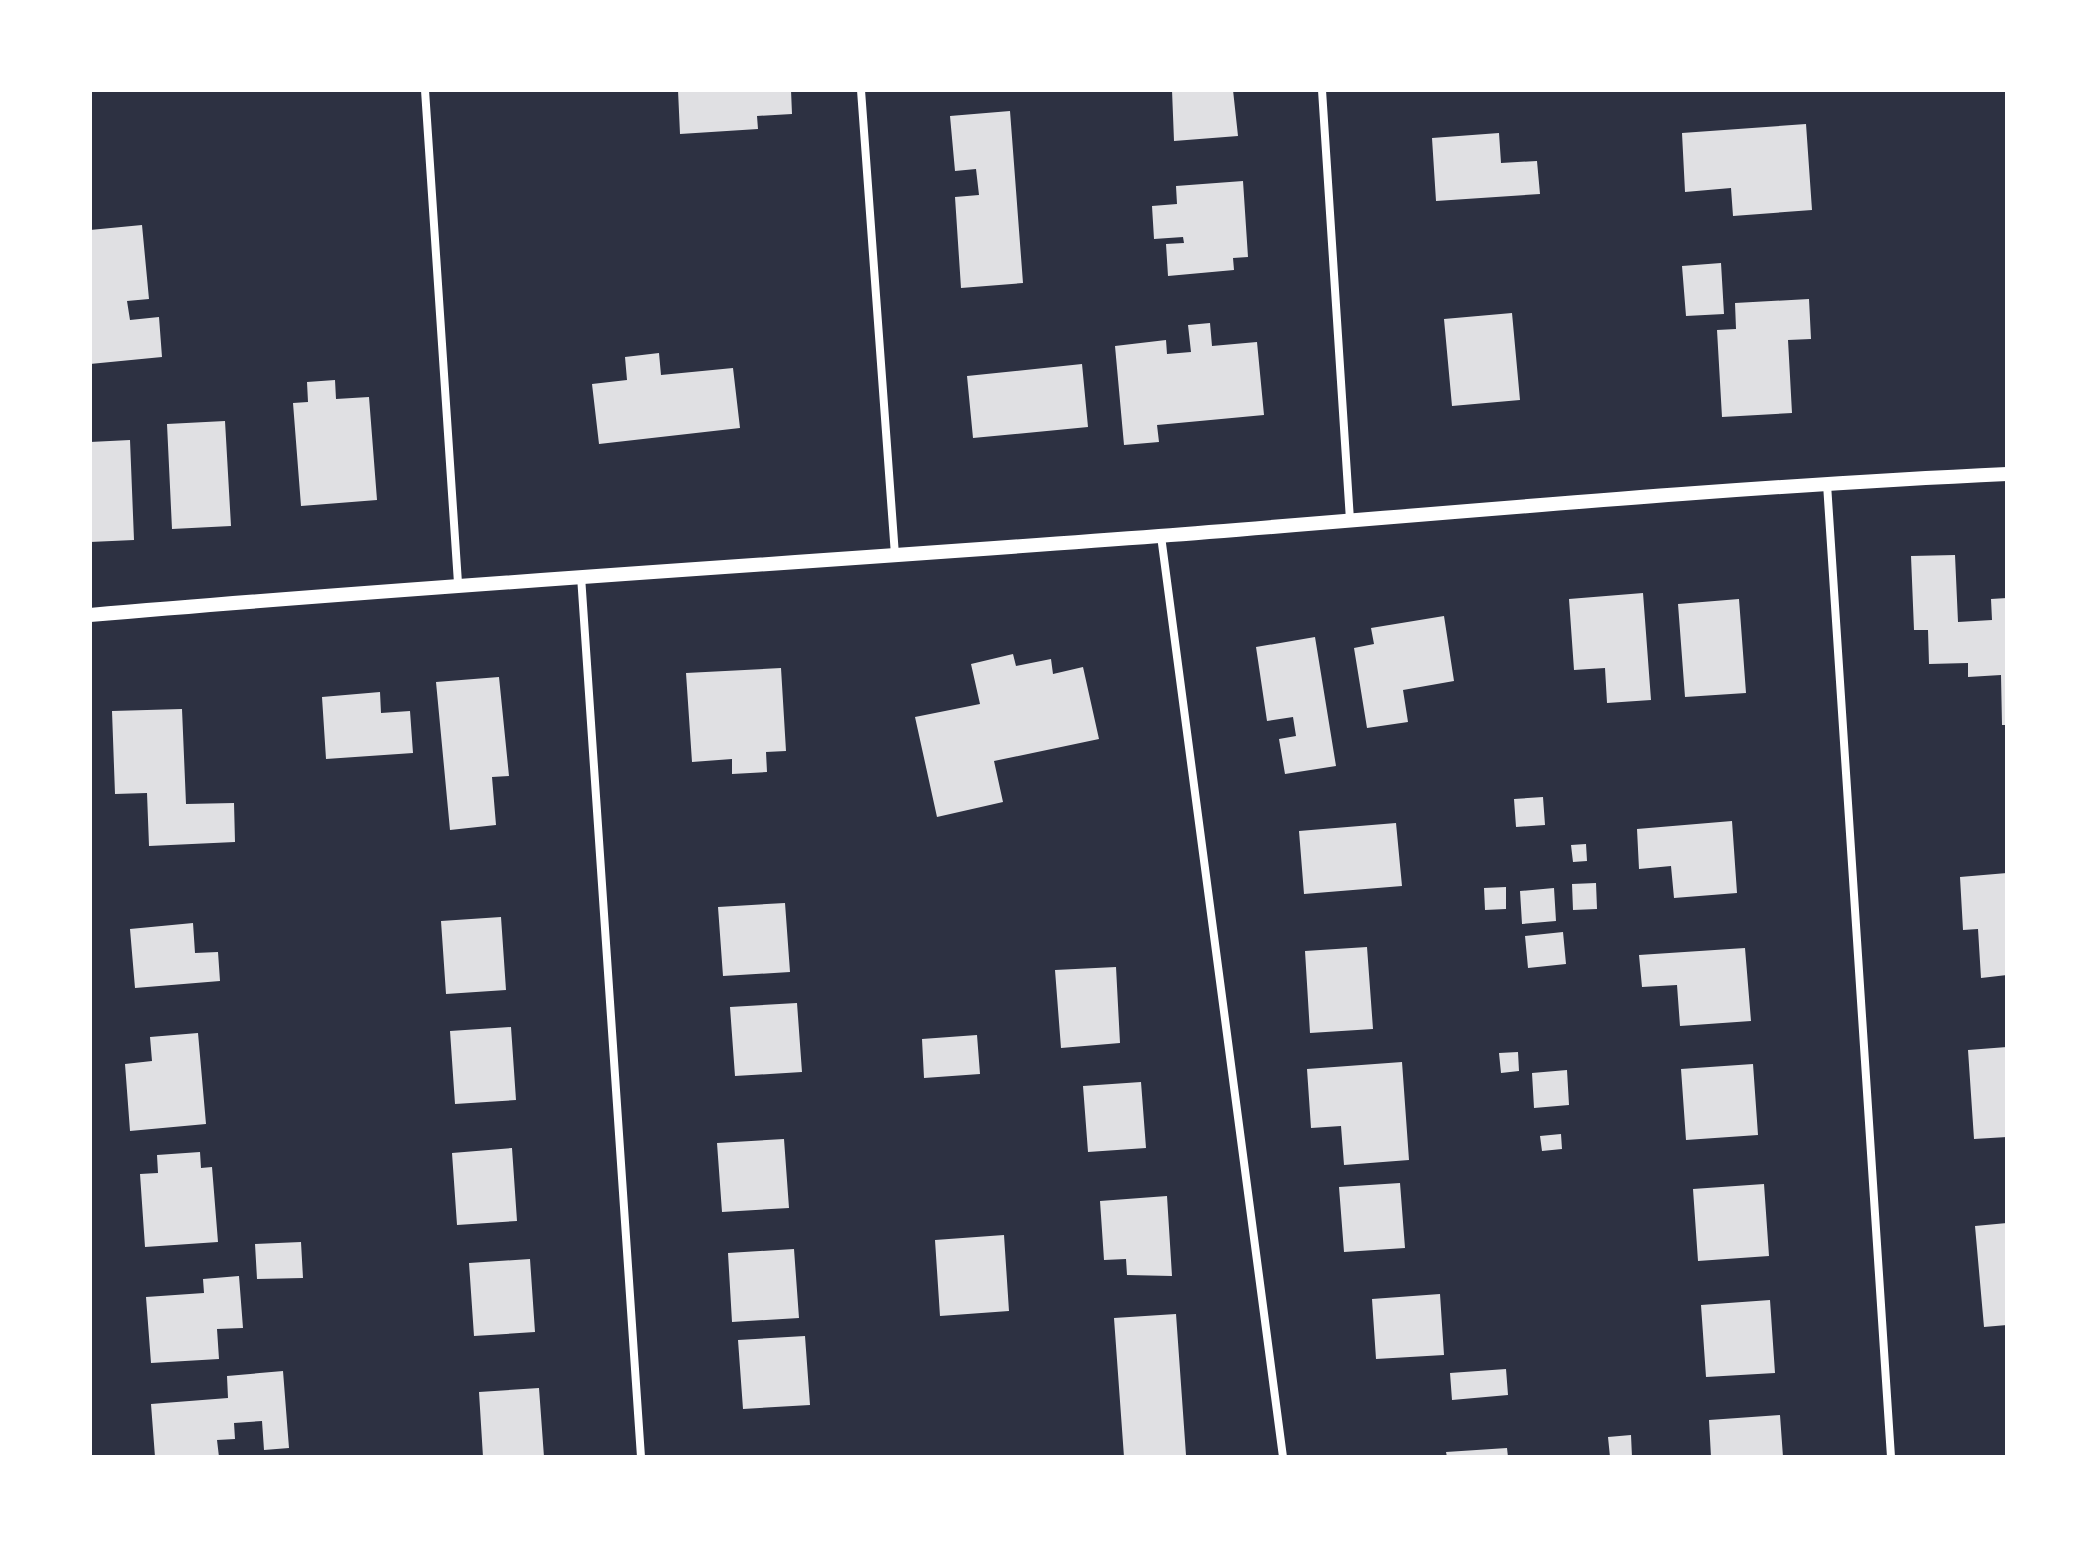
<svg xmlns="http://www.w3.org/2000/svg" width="2097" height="1547" viewBox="0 0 2097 1547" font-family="'Exo 2',sans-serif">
  <rect width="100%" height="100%" fill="#2d3142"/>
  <path fill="#e0e0e3" d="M 678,90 L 791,90 L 792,114 L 757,116 L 758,129 L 680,134 Z
    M 1172,90 L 1233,90 L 1238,136 L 1174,141 Z
    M 1010,111 L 1023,283 L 961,288 L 955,197 L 979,195 L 976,169 L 955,171 L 950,116 Z
    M 1806,124 L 1812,210 L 1733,216 L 1731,188 L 1685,192 L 1682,133 Z
    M 1499,133 L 1501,163 L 1537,161 L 1540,194 L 1436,201 L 1432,138 Z
    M 1243,181 L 1248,257 L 1233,258 L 1234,270 L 1168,276 L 1166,244 L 1184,243 L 1183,237 L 1154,239 L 1152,206 L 1177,204 L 1176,186 Z
    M 142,225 L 149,299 L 127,301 L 130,320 L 159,317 L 162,357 L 90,364 L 90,230 Z
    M 1721,263 L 1724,314 L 1686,316 L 1682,266 Z
    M 1809,299 L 1811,339 L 1788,340 L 1792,413 L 1722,417 L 1717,330 L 1736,329 L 1735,303 Z
    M 1512,313 L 1520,400 L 1452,406 L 1444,319 Z
    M 1210,323 L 1212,346 L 1257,342 L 1264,415 L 1157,425 L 1159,442 L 1124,445 L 1115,346 L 1166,340 L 1167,354 L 1191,352 L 1188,325 Z
    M 659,353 L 661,375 L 733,368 L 740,428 L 599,444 L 592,384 L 627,380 L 625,357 Z
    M 1082,364 L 1088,427 L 973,438 L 967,376 Z
    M 335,380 L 336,399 L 369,397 L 377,500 L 301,506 L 293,403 L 308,402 L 307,382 Z
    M 225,421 L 231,526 L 172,529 L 167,424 Z
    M 130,440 L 134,540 L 90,542 L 90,442 Z
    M 1955,555 L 1958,622 L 1992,620 L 1991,599 L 2007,598 L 2007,725 L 2002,725 L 2001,675 L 1968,677 L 1968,663 L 1929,664 L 1928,630 L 1914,630 L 1911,556 Z
    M 1643,593 L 1651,700 L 1607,703 L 1605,668 L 1574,670 L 1569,599 Z
    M 1739,599 L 1746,693 L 1685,697 L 1678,604 Z
    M 1444,616 L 1454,681 L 1403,690 L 1408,722 L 1367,728 L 1354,648 L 1374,644 L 1371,628 Z
    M 1315,637 L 1336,766 L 1285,774 L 1279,739 L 1296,736 L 1293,717 L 1267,721 L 1256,647 Z
    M 1013,654 L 1016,666 L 1051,659 L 1053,674 L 1083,667 L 1099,739 L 994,761 L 1003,802 L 937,817 L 915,717 L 980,704 L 971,664 Z
    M 781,668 L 786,751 L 766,752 L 767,772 L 732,774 L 732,759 L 692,762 L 686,673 Z
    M 499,677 L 509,776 L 492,777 L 496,825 L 450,830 L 436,682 Z
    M 380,692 L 381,713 L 410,711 L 413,753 L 326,759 L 322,697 Z
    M 182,709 L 186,804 L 234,803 L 235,842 L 149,846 L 147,793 L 115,794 L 112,711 Z
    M 1543,797 L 1545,825 L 1516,827 L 1514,799 Z
    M 1732,821 L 1737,893 L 1674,898 L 1671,866 L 1639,869 L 1637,829 Z
    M 1396,823 L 1402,886 L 1304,894 L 1299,831 Z
    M 1586,844 L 1587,861 L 1573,862 L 1571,845 Z
    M 2007,873 L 2007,975 L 1981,978 L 1978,929 L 1963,930 L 1960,877 Z
    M 1596,883 L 1597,909 L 1573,910 L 1572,884 Z
    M 1506,887 L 1506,909 L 1485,910 L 1484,888 Z
    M 1554,888 L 1556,921 L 1522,924 L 1520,891 Z
    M 785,903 L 790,972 L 723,976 L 718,907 Z
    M 501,917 L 506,990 L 446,994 L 441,921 Z
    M 193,923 L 195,953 L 218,952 L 220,981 L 135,988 L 130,929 Z
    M 1563,932 L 1566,964 L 1528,968 L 1525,936 Z
    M 1367,947 L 1373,1029 L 1310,1033 L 1305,951 Z
    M 1745,948 L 1751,1021 L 1680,1026 L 1677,985 L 1642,987 L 1639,955 Z
    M 1116,967 L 1120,1043 L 1061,1048 L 1055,970 Z
    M 797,1003 L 802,1072 L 735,1076 L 730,1007 Z
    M 511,1027 L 516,1100 L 455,1104 L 450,1031 Z
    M 198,1033 L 206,1124 L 130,1131 L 125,1064 L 152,1061 L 150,1037 Z
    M 977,1035 L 980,1074 L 924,1078 L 922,1039 Z
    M 2007,1047 L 2007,1137 L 1974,1139 L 1968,1050 Z
    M 1518,1052 L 1519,1071 L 1501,1073 L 1499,1053 Z
    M 1402,1062 L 1409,1160 L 1344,1165 L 1341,1126 L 1311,1128 L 1307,1069 Z
    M 1753,1064 L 1758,1135 L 1686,1140 L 1681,1069 Z
    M 1567,1070 L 1569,1105 L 1534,1108 L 1532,1073 Z
    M 1141,1082 L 1146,1148 L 1088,1152 L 1083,1086 Z
    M 1561,1134 L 1562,1149 L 1542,1151 L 1540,1136 Z
    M 784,1139 L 789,1208 L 722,1212 L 717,1143 Z
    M 512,1148 L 517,1221 L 457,1225 L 452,1153 Z
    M 200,1152 L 201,1168 L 212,1167 L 218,1242 L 145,1247 L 140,1174 L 158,1173 L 157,1155 Z
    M 1400,1183 L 1405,1248 L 1344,1252 L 1339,1187 Z
    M 1764,1184 L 1769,1256 L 1698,1261 L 1693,1189 Z
    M 1167,1196 L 1172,1276 L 1127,1275 L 1126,1259 L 1104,1260 L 1100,1201 Z
    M 2007,1223 L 2007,1325 L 1984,1327 L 1975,1226 Z
    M 1004,1235 L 1009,1311 L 940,1316 L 935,1240 Z
    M 301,1242 L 303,1278 L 257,1279 L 255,1244 Z
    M 794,1249 L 799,1318 L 732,1322 L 728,1253 Z
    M 530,1259 L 535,1332 L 474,1336 L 469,1263 Z
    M 239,1276 L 243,1328 L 217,1329 L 219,1359 L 151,1363 L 146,1297 L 204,1293 L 203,1279 Z
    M 1440,1294 L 1444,1355 L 1376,1359 L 1372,1299 Z
    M 1770,1300 L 1775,1373 L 1706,1377 L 1701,1305 Z
    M 1176,1314 L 1186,1455 L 1124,1457 L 1114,1318 Z
    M 805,1336 L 810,1405 L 743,1409 L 738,1340 Z
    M 1506,1369 L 1508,1395 L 1452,1400 L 1450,1373 Z
    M 283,1371 L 289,1448 L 264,1450 L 262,1421 L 234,1423 L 235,1439 L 217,1440 L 219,1457 L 155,1457 L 151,1404 L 228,1398 L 227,1376 Z
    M 539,1388 L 544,1457 L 483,1457 L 479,1392 Z
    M 1780,1415 L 1783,1457 L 1711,1457 L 1709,1420 Z
    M 1631,1435 L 1632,1457 L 1610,1457 L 1608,1437 Z
    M 1507,1448 L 1508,1457 L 1447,1457 L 1446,1452 Z"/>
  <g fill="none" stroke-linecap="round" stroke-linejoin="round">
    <path stroke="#fff" stroke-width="8" d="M 425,90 L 458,583
      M 861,90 L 895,555
      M 1322,90 L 1350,520
      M 1827,484 L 1891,1457
      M 1161,536 L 1283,1457
      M 581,576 L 641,1457"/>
    <path stroke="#fff" stroke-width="14" d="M 90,615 C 446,584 803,563 1159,536 C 1442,514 1724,487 2007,474"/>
  </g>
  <rect width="2097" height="1547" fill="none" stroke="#ffffff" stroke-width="184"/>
</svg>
